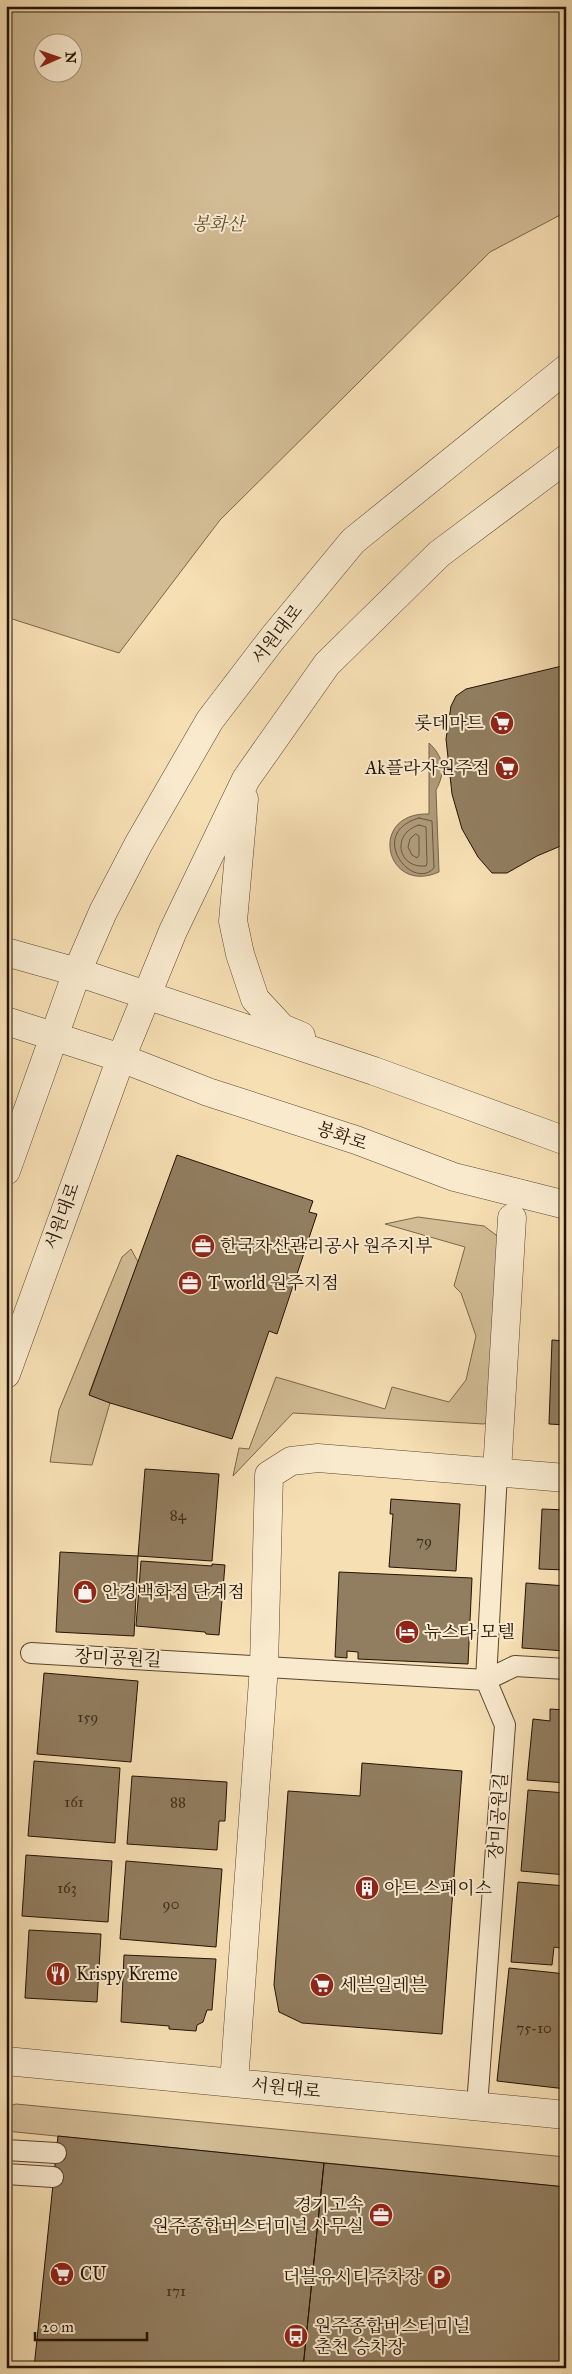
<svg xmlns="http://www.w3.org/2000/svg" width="572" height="2374" viewBox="0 0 572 2374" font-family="'IM FELL Great Primer','Noto Serif KR',serif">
  <rect width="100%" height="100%" fill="#f6dfb3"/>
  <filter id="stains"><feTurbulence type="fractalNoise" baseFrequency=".004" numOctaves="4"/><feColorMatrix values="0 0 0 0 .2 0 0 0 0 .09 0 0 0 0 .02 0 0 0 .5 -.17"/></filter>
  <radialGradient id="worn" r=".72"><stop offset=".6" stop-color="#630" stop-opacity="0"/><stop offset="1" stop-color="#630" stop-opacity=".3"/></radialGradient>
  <path fill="#d2bc95" stroke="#7a674c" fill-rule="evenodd" d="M 6,6 L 566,6 L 566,212 L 490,252 L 220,520 L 119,653 L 6,617 ZM 42,42 L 72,42 L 72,72 L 42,72 Z
    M 418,1217 L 484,1226 L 500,1238 L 489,1420 L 484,1424 L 293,1413 L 233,1476 L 239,1448 L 249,1449 L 276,1377 L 385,1409 L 392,1387 L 449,1402 L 466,1380 L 476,1336 L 461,1293 L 454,1286 L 465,1247 L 385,1224 Z
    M 131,1249 L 138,1262 L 89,1394 L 110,1403 L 92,1465 L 50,1462 L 59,1410 L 122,1257 Z
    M 16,2104 L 566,2157 L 566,2187 L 6,2131 L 6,2107 Z"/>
  <path fill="#ae9977" stroke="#766349" d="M 429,743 C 444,757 446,772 436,790 L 439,872 C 385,896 367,812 429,814 Z"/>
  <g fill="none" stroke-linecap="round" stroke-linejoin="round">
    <path stroke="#68563d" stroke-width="1" d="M 419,818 L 432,821 L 434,868 C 412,892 366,833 419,818 Z
      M 419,825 L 426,827 L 427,863 L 426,866 C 397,869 391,833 419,825 Z
      M 416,834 L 419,836 L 419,855 L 417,858 L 412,855 L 408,847 L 410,839 Z"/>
  </g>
  <path fill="#917d5f" stroke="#231203" d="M 566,665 L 566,856 L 563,845 L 537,856 L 507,873 L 492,873 L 478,857 L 462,829 L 452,794 L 446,739 L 451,706 L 456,696 L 466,689 Z
    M 177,1155 L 313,1201 L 309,1212 L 317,1214 L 277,1334 L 269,1331 L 232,1439 L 110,1403 L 89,1395 Z
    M 566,1282 L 566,1333 L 561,1332 Z
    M 552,1340 L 566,1341 L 566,1425 L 549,1424 Z
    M 145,1469 L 219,1474 L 212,1561 L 138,1556 Z
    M 391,1499 L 460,1504 L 456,1571 L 389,1567 L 393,1514 L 390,1514 Z
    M 542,1509 L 566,1510 L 566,1570 L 539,1569 Z
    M 60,1552 L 138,1556 L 134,1636 L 56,1632 Z
    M 141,1561 L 212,1566 L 212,1564 L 225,1565 L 219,1635 L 206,1634 L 205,1632 L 136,1626 Z
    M 339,1572 L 472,1578 L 468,1664 L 358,1659 L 358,1652 L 347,1651 L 347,1658 L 335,1657 Z
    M 526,1583 L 566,1586 L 566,1651 L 522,1648 Z
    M 44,1673 L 138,1681 L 131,1762 L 37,1754 Z
    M 550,1709 L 566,1710 L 566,1783 L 527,1780 L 533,1719 L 550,1721 Z
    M 34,1761 L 120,1768 L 115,1843 L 28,1836 Z
    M 362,1763 L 462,1771 L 442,2034 L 302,2023 L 279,2012 L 274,1985 L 288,1791 L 360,1796 Z
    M 132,1776 L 227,1782 L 225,1821 L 219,1821 L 217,1850 L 127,1844 Z
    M 528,1790 L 566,1793 L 566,1875 L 521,1871 Z
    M 26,1855 L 112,1861 L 108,1922 L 22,1916 Z
    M 126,1861 L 222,1869 L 216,1947 L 120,1939 Z
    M 518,1882 L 566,1886 L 566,1949 L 554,1947 L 552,1965 L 511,1962 Z
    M 29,1930 L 101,1934 L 97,2002 L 25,1998 Z
    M 124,1955 L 216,1959 L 212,2010 L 207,2010 L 203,2022 L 197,2025 L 196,2031 L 169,2029 L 169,2026 L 121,2022 Z
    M 509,1968 L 566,1974 L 566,2089 L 497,2081 Z
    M 58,2136 L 324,2163 L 303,2368 L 34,2368 Z
    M 324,2163 L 566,2187 L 566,2368 L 303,2368 Z"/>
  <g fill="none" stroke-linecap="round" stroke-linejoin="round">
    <g stroke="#58452f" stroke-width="22">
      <path id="service" d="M 31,1653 L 486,1680 L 515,1666 L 566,1669
        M 477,2106 L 505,1725 L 486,1680 L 497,1472
        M 6,2150 L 56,2153
        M 6,2174 L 53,2177"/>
    </g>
    <g stroke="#58452f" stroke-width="29">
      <path id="pedestrian" d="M 497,1472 L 512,1218"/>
    </g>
    <g stroke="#58452f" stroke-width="29">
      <path id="minor" d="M 6,2061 L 566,2115
        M 234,2083 L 264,1666 L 269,1475 L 291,1461 L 318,1458 L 566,1478"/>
    </g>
    <g stroke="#58452f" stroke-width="29">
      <path id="tertiary" d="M 244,799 L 233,921 L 240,954 L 255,999 L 282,1028 L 301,1036
        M 6,952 L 77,972 L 374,1071 L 566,1141
        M 6,1021 L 121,1058 L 208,1092 L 356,1140 L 454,1177 L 566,1205
        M 6,1171 L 77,972 L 103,912 L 139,843 L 210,720 L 272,639 L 353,541 L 566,369
        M 6,1374 L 121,1058 L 173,931 L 246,779 L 327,664 L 439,554 L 566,459"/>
    </g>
    <use href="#service" stroke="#f9eace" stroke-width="20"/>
    <use href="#pedestrian" stroke="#f9eace" stroke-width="28"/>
    <use href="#minor" stroke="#f9eace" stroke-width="28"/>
    <use href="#tertiary" stroke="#f9eace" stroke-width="28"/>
  </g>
  <defs>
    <g id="supermarket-disc" transform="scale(1.25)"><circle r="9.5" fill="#8f2418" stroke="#f9eace"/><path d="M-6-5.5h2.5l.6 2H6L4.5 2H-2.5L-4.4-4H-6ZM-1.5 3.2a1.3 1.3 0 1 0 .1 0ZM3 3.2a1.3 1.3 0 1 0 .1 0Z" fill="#fff"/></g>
    <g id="office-disc" transform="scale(1.25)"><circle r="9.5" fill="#8f2418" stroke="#f9eace"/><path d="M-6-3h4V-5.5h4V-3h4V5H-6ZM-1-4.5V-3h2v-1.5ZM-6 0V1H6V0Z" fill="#fff"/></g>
    <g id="shop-disc" transform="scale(1.25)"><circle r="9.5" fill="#8f2418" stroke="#f9eace"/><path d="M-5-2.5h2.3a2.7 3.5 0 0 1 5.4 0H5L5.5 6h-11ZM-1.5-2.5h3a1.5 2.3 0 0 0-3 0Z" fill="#fff"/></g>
    <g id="hotel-disc" transform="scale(1.25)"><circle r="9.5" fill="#8f2418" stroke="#f9eace"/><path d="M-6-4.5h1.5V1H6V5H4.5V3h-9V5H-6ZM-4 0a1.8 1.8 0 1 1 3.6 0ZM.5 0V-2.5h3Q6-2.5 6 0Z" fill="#fff"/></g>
    <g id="building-disc" transform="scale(1.25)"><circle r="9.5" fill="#8f2418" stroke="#f9eace"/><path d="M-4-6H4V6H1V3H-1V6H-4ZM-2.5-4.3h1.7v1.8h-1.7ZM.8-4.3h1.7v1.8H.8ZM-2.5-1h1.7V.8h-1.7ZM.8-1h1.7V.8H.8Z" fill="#fff"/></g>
    <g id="restaurant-disc" transform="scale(1.25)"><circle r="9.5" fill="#8f2418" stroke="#f9eace"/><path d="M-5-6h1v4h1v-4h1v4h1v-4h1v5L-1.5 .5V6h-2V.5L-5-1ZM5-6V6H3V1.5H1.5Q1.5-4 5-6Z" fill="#fff"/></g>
    <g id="parking-disc" transform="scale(1.25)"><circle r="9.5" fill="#8f2418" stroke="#f9eace"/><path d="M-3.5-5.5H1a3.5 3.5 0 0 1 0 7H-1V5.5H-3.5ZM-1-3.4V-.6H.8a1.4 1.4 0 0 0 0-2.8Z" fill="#fff"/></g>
    <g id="bus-disc" transform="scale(1.25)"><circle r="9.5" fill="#8f2418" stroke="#f9eace"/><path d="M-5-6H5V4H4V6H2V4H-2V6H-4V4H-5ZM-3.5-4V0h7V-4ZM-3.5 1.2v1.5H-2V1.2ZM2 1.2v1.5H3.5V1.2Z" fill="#fff"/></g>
  </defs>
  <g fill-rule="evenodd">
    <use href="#supermarket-disc" x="502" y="723"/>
    <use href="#supermarket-disc" x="507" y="768"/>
    <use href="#office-disc" x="203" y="1246"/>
    <use href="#office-disc" x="190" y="1283"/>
    <use href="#shop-disc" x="85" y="1592"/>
    <use href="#hotel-disc" x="407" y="1632"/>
    <use href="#building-disc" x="367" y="1888"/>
    <use href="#restaurant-disc" x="58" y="1974"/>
    <use href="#supermarket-disc" x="322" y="1985"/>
    <use href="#office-disc" x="381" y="2215"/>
    <use href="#supermarket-disc" x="62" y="2274"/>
    <use href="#parking-disc" x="439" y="2277"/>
    <use href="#bus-disc" x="296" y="2336"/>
  </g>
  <g text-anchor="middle" stroke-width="4" stroke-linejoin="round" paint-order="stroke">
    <g font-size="15" fill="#3e2d1a">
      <text x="178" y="1520">84</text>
      <text x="424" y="1546">79</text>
      <text x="88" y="1722">159</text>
      <text x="74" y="1807">161</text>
      <text x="178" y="1807">88</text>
      <text x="67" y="1893">163</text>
      <text x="171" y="1909">90</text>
      <text x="534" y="2033">75-10</text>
      <text x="176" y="2296">171</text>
    </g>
    <g font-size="18" font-style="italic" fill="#604e36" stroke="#f9eace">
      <text x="218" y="230">봉화산</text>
    </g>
    <g font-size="18" fill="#231203" stroke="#f9eace">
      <text transform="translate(277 634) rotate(-52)" y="6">서원대로</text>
      <text transform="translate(342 1136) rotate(19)" y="6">봉화로</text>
      <text transform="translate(62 1216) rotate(-70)" y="6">서원대로</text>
      <text transform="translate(118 1658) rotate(3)" y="6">장미공원길</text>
      <text transform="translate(498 1816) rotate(-86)" y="6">장미공원길</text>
      <text transform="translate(286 2088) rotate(6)" y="6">서원대로</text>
    </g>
    <g font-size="18" fill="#231203" stroke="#f9eace" text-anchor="start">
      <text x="484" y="729" text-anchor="end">롯데마트</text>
      <text x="490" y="774" text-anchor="end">Ak플라자원주점</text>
      <text x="220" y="1252">한국자산관리공사 원주지부</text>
      <text x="208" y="1289">T world 원주지점</text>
      <text x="102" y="1598">안경백화점 단계점</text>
      <text x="424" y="1638">뉴스타 모텔</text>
      <text x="384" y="1894">아트 스페이스</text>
      <text x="76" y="1980">Krispy Kreme</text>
      <text x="340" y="1991">세븐일레븐</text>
      <text x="364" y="2211" text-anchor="end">경기고속<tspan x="364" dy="21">원주종합버스터미널 사무실</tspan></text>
      <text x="80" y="2280">CU</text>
      <text x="422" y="2283" text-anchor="end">더블유시티주차장</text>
      <text x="314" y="2332">원주종합버스터미널<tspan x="314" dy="21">춘천 승차장</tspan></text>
    </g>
  </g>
  <rect width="572" height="2374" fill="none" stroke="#f6dfb3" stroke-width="25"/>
  <rect x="8" y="8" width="557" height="2359" fill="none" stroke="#231203" stroke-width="2.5"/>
  <rect x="12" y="12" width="547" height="2349" fill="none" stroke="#231203"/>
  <g transform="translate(58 58) rotate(88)"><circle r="24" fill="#f9eace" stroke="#a3947d"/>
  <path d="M0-4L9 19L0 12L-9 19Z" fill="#8f2418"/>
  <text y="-8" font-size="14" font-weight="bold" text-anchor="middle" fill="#231203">N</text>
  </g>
  <path d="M35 2332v8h112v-8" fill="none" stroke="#231203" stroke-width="2.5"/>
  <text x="42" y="2332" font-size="15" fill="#231203" stroke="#f9eace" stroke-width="4" paint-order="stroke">20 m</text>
  <rect width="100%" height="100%" filter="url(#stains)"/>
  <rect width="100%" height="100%" fill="url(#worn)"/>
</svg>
